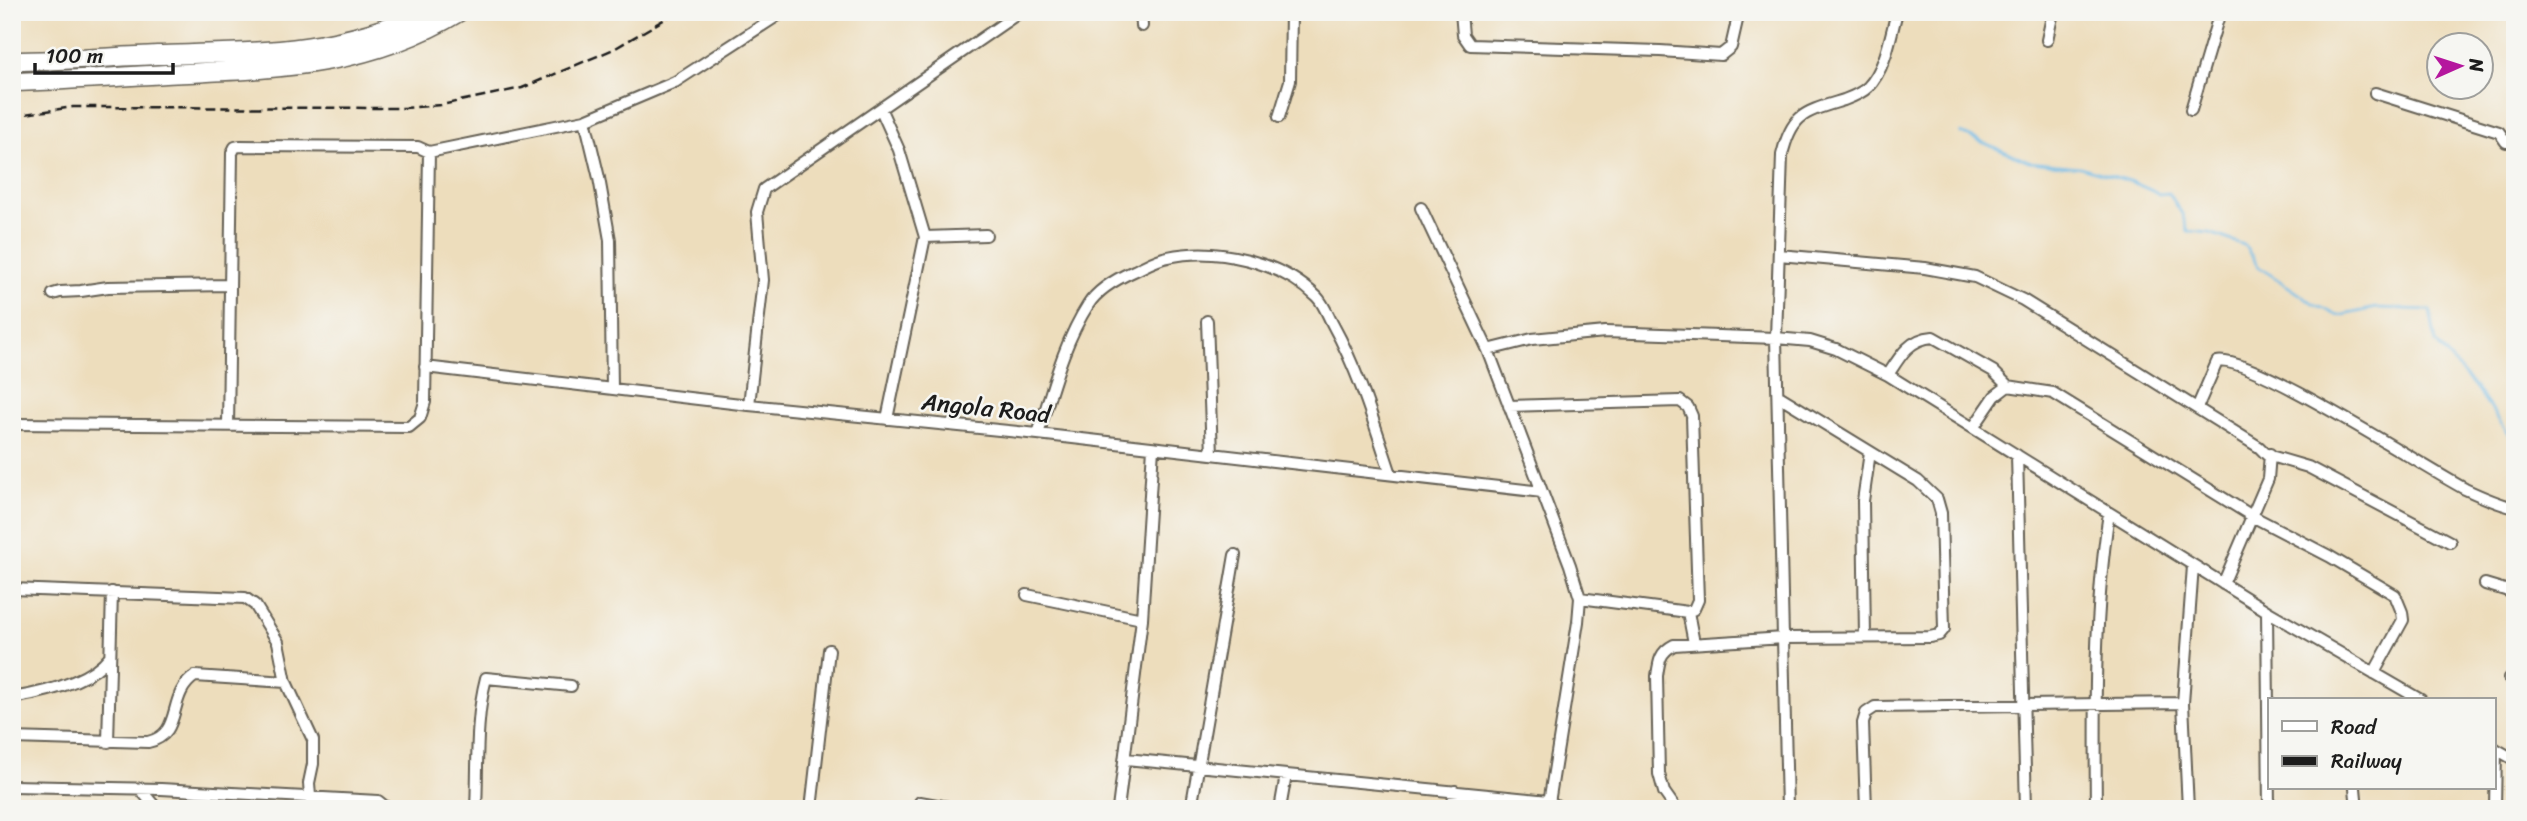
<svg xmlns="http://www.w3.org/2000/svg" width="2527" height="821" viewBox="0 0 2527 821" font-family="Sriracha,sans-serif">
  <rect width="100%" height="100%" fill="#f6f6f2"/>
  <filter id="ink" filterUnits="userSpaceOnUse"><feTurbulence type="fractalNoise" baseFrequency=".0143" numOctaves="2"/><feDisplacementMap in="SourceGraphic" scale="14" xChannelSelector="R" yChannelSelector="G"/><feConvolveMatrix kernelMatrix="1 2 1 2 8 2 1 2 1" color-interpolation-filters="sRGB"/></filter>
  <filter id="wash" filterUnits="userSpaceOnUse"><feTurbulence type="fractalNoise" baseFrequency=".00686" numOctaves="4" result="noise"/><feDisplacementMap in="SourceGraphic" scale="28" xChannelSelector="R" yChannelSelector="G"/><feGaussianBlur stdDeviation="1.57" result="paint"/><feColorMatrix in="noise" values="0 0 0 0 0 0 0 0 0 0 0 0 0 0 0 0 0 1.4 0 .05"/><feComposite in="paint" operator="in"/></filter>
  <g filter="url(#wash)">
    <rect width="100%" height="100%" fill="#edddbc"/>
    <g fill="none" stroke-linecap="round" stroke-linejoin="round">
      <path stroke="#6cb9e6" stroke-width="2.5" d="M 1961,133 L 2029,162 L 2080,167 L 2130,181 L 2159,194 L 2169,193 L 2182,214 L 2188,231 L 2210,233 L 2244,245 L 2259,267 L 2313,303 L 2338,316 L 2377,308 L 2430,310 L 2436,343 L 2475,387 L 2511,437 L 2515,438"/>
    </g>
  </g>
  <g filter="url(#ink)">
    <g fill="none" stroke-linecap="round" stroke-linejoin="round">
      <g stroke="#656054" stroke-width="14">
        <path id="minor" d="M 1141,12 L 1142,26
          M 1461,12 L 1463,35 L 1470,45 L 1660,51 L 1721,55 L 1731,47 L 1739,12
          M 2047,40 L 2053,12
          M 2375,93 L 2499,132 L 2506,142 L 2515,140
          M 881,110 L 899,150 L 925,237 L 887,419
          M 2191,110 L 2220,12
          M 1279,117 L 1290,81 L 1291,12
          M 585,120 L 599,178 L 610,240 L 612,388
          M 1421,208 L 1488,350 L 1570,565 L 1580,598 L 1578,622 L 1548,809
          M 925,237 L 986,235
          M 1779,255 L 1925,268 L 1975,277 L 2023,300 L 2259,447 L 2267,455 L 2308,467 L 2450,542
          M 53,294 L 60,292 L 81,291 L 108,287 L 230,285
          M 1207,321 L 1212,454
          M 1488,350 L 1532,339 L 1605,332 L 1776,338 L 1810,341 L 1836,349 L 1888,375 L 2267,611 L 2421,700
          M 425,367 L 749,405 L 1038,434 L 1542,492
          M 1888,375 C 1900,356 1909,339 1933,337 L 1993,371 L 2008,386 L 2053,393 L 2252,516 L 2329,556 L 2395,595 L 2402,612 L 2403,620 L 2374,673
          M 749,405 L 763,280 L 757,212 L 764,189 L 1020,12
          M 1509,406 L 1680,401 L 1688,407 L 1692,416 L 1698,600 L 1694,609 L 1688,612
          M 2197,408 L 2217,362 C 2248,353 2425,468 2465,489 C 2480,496 2498,504 2515,508
          M 12,424 L 409,427 L 420,418 L 425,402 L 429,152
          M 228,426 L 232,153 L 235,147 L 240,146 L 418,147 L 429,152 L 585,120 L 675,82 L 783,12
          M 1973,428 L 1995,396 L 2008,386
          M 1038,434 C 1052,391 1063,344 1088,305 C 1098,289 1116,279 1134,271 C 1145,266 1156,259 1168,257 C 1217,246 1281,262 1317,297 C 1324,304 1328,316 1333,325 C 1359,372 1374,423 1391,474
          M 2017,455 L 2026,809
          M 2223,584 L 2268,479 L 2270,454
          M 2485,584 L 2515,593
          M 12,589 L 245,598 L 255,605 L 278,642 L 286,682 L 313,740 L 313,764 L 309,783 L 311,809
          M 1027,595 L 1142,619
          M 1580,598 L 1688,612
          M 2267,611 L 2269,809
          M 1688,612 L 1694,643
          M 1865,637 L 1863,501 L 1870,452
          M 2509,678 L 2515,682
          M 12,698 C 43,693 90,682 110,656
          M 12,738 L 148,742 C 184,734 166,695 195,676 L 286,682
          M 108,742 L 112,592
          M 2494,748 L 2515,760
          M 1126,759 L 1549,801 L 1562,809
          M 12,786 L 161,789 L 378,801 L 388,809
          M 2355,788 L 2357,809
          M 140,789 L 157,809
          M 920,802 L 959,809
          M 476,809 C 478,766 475,720 486,678 L 571,686
          M 811,809 L 829,650
          M 1118,809 L 1142,619 L 1153,448
          M 1191,809 L 1235,555
          M 1280,809 L 1286,775
          M 1452,809 L 1455,791
          M 1676,809 L 1664,792 L 1659,774 L 1657,676 C 1659,661 1660,652 1674,645 L 1784,638 L 1930,637 L 1939,635 L 1944,629 L 1941,513 L 1937,499 L 1918,481 L 1779,396
          M 1787,809 L 1776,338 L 1782,155 C 1792,113 1805,112 1844,100 C 1852,97 1862,93 1868,87 C 1886,68 1890,37 1897,12
          M 1866,809 L 1863,723 L 1866,713 L 1875,707 L 2183,703
          M 2096,809 C 2095,710 2094,611 2109,513
          M 2188,809 L 2183,703 L 2193,566
          M 2495,809 L 2496,749"/>
      </g>
      <g stroke="#656054" stroke-width="21">
        <path id="primary" d="M 12,61 C 60,61 109,57 157,55 C 252,52 335,55 424,12
          M 12,82 C 64,81 115,77 166,74 C 272,69 365,69 459,12"/>
      </g>
      <use href="#minor" stroke="#fff" stroke-width="10"/>
      <use href="#primary" stroke="#fff" stroke-width="18"/>
      <path stroke="#1c1c1c" stroke-width="2.5" stroke-dasharray="10 5" stroke-linecap="butt" d="M 12,116 L 73,107 L 404,108 L 441,105 L 522,88 L 614,49 L 677,12"/>
    </g>
  </g>
  <g text-anchor="middle" stroke-width="5" stroke-linejoin="round" paint-order="stroke">
    <g font-size="24" fill="#1c1c1c" stroke="#f6f6f2">
      <text transform="translate(986 408) rotate(6)" y="8">Angola Road</text>
    </g>
  </g>
  <rect width="2527" height="821" fill="none" stroke="#f6f6f2" stroke-width="42"/>
  <rect x="2268" y="698" width="228" height="91" fill="#f6f6f2" stroke="#9f9f9c" stroke-width="2"/>
  <rect x="2282" y="721" width="35" height="10" fill="#ffffff" stroke="#9f9f9c" stroke-width="2"/>
  <text x="2331" y="734" font-size="21" fill="#1c1c1c">Road</text>
  <rect x="2282" y="756" width="35" height="10" fill="#1c1c1c" stroke="#9f9f9c" stroke-width="2"/>
  <text x="2331" y="768" font-size="21" fill="#1c1c1c">Railway</text>
  <g transform="translate(2460 66) rotate(87)"><circle r="33" fill="#f6f6f2" stroke="#9f9f9c" stroke-width="2"/>
  <path d="M0-5L12 26L0 18L-12 26Z" fill="#b5179e"/>
  <text y="-10" font-size="19" font-weight="bold" text-anchor="middle" fill="#1c1c1c">N</text>
  </g>
  <path d="M35 63v10h138v-10" fill="none" stroke="#1c1c1c" stroke-width="3.5"/>
  <text x="46" y="63" font-size="21" fill="#1c1c1c" stroke="#f6f6f2" stroke-width="5" paint-order="stroke">100 m</text>
</svg>
